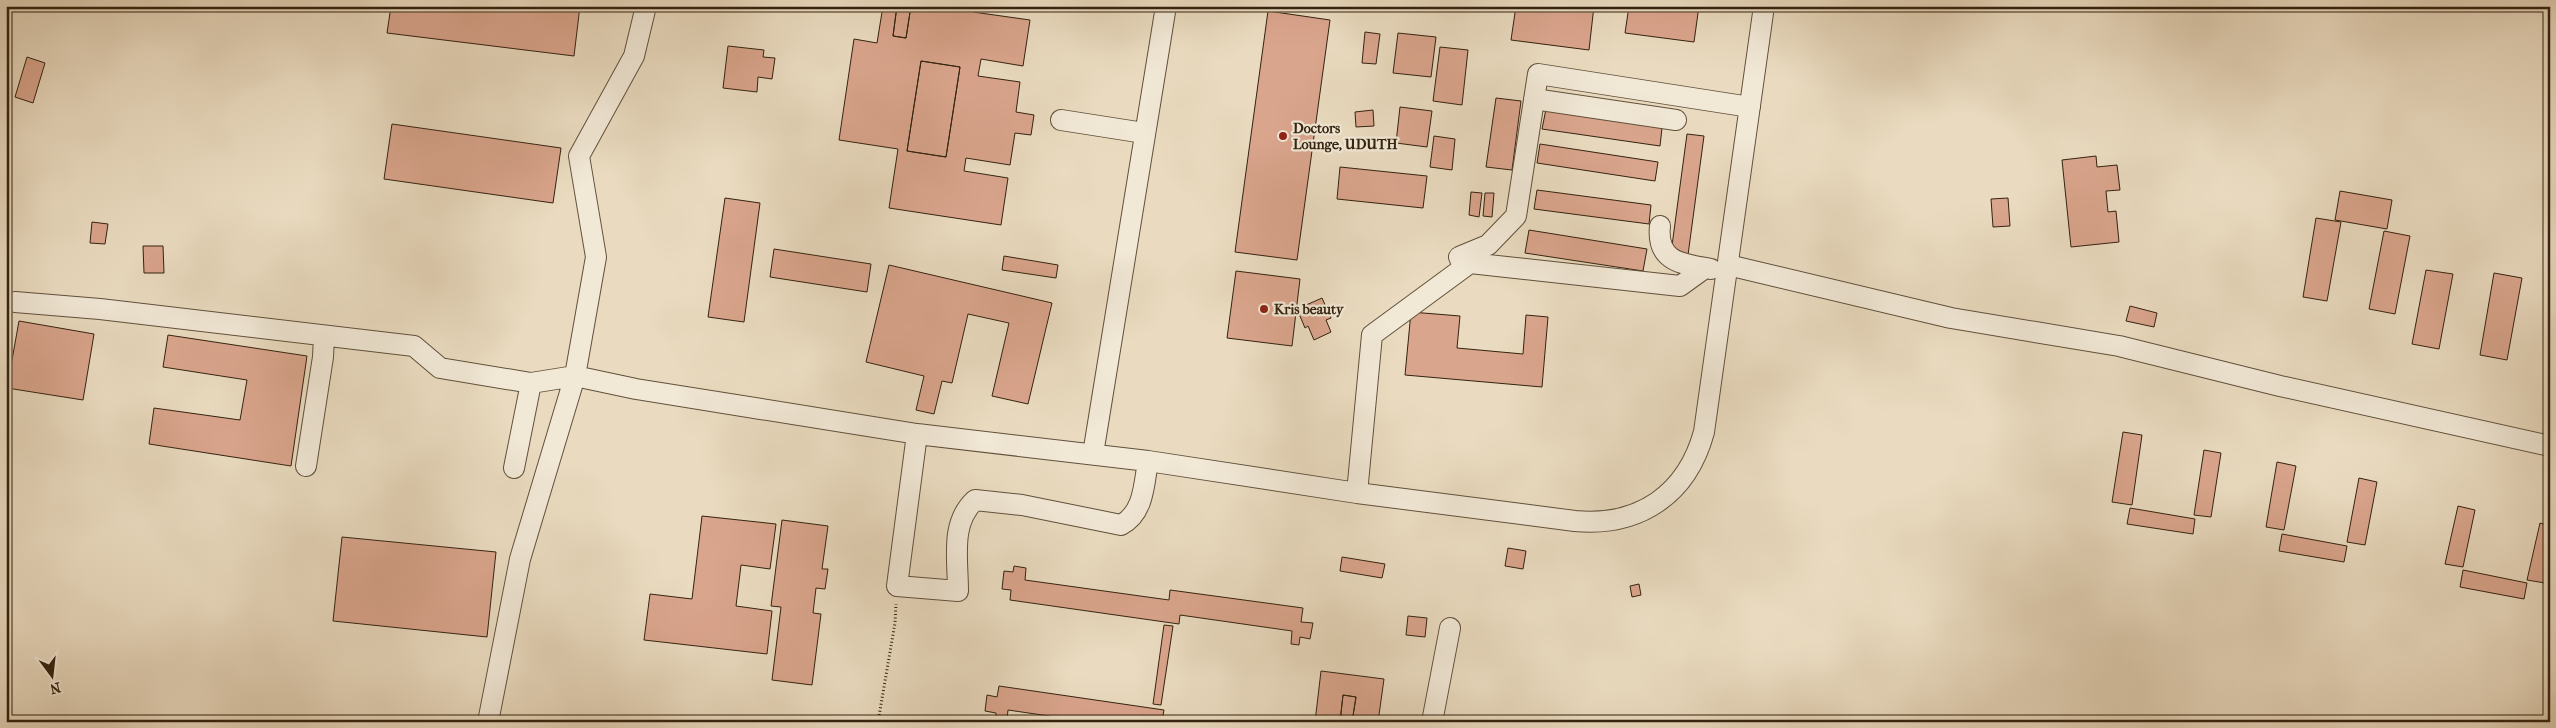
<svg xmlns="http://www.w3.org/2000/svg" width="2556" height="728" viewBox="0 0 2556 728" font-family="'IM FELL French Canon',serif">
  <rect width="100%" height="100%" fill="#eadbc0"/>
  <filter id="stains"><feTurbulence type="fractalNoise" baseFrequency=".004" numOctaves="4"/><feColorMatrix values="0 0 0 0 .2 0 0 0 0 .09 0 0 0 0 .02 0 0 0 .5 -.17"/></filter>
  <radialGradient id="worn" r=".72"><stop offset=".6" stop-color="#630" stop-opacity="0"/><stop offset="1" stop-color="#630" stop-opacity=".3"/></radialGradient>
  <path fill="#daa58d" stroke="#33220f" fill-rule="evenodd" d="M 391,6 L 580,6 L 574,56 L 387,33 Z
    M 883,6 L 897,6 L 893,36 L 906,38 L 911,6 L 974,6 L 973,12 L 1030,20 L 1023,66 L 981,59 L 978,76 L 1020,82 L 1016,112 L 1034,115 L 1031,135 L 1015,133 L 1010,165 L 966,158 L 964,171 L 1008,178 L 1001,225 L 889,208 L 898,149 L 839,140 L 854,39 L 877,43 ZM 921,61 L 960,67 L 946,157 L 907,151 Z
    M 897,6 L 911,6 L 906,38 L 893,36 Z
    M 1516,6 L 1594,6 L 1589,50 L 1511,40 Z
    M 1629,6 L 1699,6 L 1694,42 L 1625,33 Z
    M 1268,11 L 1330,20 L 1297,260 L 1235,252 Z
    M 1365,32 L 1380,34 L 1376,64 L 1362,63 Z
    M 1398,33 L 1436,37 L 1431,77 L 1393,73 Z
    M 728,46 L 764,50 L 763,57 L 775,58 L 772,79 L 758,77 L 757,92 L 723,88 Z
    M 1440,47 L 1468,50 L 1462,105 L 1433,101 Z
    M 27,57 L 45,63 L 33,103 L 15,97 Z
    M 921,61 L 960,67 L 946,157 L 907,151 Z
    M 1496,98 L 1521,101 L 1512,170 L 1486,167 Z
    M 1400,107 L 1432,111 L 1427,147 L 1396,143 Z
    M 1546,109 L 1662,128 L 1660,146 L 1542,129 Z
    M 1373,110 L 1374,126 L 1356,127 L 1355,112 Z
    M 392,124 L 561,148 L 553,203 L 384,179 Z
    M 1687,134 L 1704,136 L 1688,255 L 1671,253 Z
    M 1434,136 L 1455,139 L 1452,170 L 1430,167 Z
    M 1540,144 L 1658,162 L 1655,181 L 1537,163 Z
    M 2096,156 L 2097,167 L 2117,165 L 2120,190 L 2106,191 L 2108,212 L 2116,211 L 2119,242 L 2071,247 L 2062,160 Z
    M 1340,167 L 1427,176 L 1423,208 L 1337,199 Z
    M 1537,190 L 1651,205 L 1649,224 L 1534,209 Z
    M 2340,191 L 2392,200 L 2387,229 L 2335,220 Z
    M 1471,192 L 1482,193 L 1479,217 L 1469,215 Z
    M 1485,193 L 1494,193 L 1492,217 L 1483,216 Z
    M 725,198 L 760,203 L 744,322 L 708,317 Z
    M 2008,198 L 2010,226 L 1993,227 L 1991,199 Z
    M 2316,218 L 2341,222 L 2327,301 L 2303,297 Z
    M 92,222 L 108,224 L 105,244 L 90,243 Z
    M 1529,230 L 1647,249 L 1643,271 L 1525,253 Z
    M 2384,231 L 2410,236 L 2395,314 L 2369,309 Z
    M 143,246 L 163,246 L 164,273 L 144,273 Z
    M 774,249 L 871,264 L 867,292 L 770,277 Z
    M 1004,256 L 1058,265 L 1056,278 L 1002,270 Z
    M 889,265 L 1052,303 L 1028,404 L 992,396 L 1009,323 L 968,314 L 952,383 L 942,381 L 934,414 L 916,410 L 924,376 L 866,362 Z
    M 2426,270 L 2453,274 L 2439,349 L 2412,344 Z
    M 1236,271 L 1300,279 L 1292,346 L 1227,338 Z
    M 2494,273 L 2522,278 L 2507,360 L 2480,355 Z
    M 1322,298 L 1331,318 L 1326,320 L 1331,332 L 1314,340 L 1308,326 L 1305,328 L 1297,309 Z
    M 2130,306 L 2157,313 L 2154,327 L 2126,321 Z
    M 1411,312 L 1460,316 L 1457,348 L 1523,354 L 1526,315 L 1548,317 L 1542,387 L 1405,375 Z
    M 19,321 L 94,334 L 83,400 L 7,388 Z
    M 168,335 L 307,356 L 291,466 L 149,444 L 154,408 L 240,420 L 247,380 L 163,367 Z
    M 2123,432 L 2142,435 L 2132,505 L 2112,502 Z
    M 2204,450 L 2221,453 L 2211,517 L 2194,515 Z
    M 2277,462 L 2296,466 L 2284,530 L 2266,527 Z
    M 2359,478 L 2377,482 L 2365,545 L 2347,542 Z
    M 2458,506 L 2475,510 L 2463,567 L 2445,564 Z
    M 2130,508 L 2195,519 L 2193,534 L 2127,524 Z
    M 702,516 L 776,524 L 770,569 L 741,565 L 736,606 L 772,611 L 767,654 L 644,640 L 650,594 L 692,599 Z
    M 782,520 L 828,526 L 822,569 L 828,569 L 825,589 L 816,588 L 813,613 L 821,614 L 812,685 L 772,680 L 781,607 L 771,606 Z
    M 2540,523 L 2550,526 L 2550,562 L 2545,583 L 2527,580 Z
    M 2282,534 L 2347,546 L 2344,562 L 2279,551 Z
    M 342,537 L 496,552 L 487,637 L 333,621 Z
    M 1508,548 L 1526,551 L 1523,569 L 1505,566 Z
    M 1342,557 L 1385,564 L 1382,578 L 1340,571 Z
    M 1014,566 L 1026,568 L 1025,580 L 1169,600 L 1170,590 L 1303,608 L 1301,622 L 1313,623 L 1310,639 L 1300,637 L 1299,645 L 1291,644 L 1292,631 L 1180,615 L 1179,624 L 1010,600 L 1011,590 L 1002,589 L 1004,571 L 1013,572 Z
    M 2463,570 L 2527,583 L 2524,599 L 2460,587 Z
    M 1639,584 L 1641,595 L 1632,597 L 1630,586 Z
    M 1408,616 L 1427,618 L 1425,637 L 1406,635 Z
    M 1164,625 L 1173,626 L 1161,705 L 1153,704 Z
    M 1321,671 L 1384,679 L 1378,722 L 1352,722 L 1356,697 L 1343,695 L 1340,722 L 1315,722 Z
    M 999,686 L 1164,710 L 1162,721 L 1165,722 L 1090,722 L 1008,710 L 1007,719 L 996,717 L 996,713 L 985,711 L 987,695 L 997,697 Z
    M 1343,695 L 1356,697 L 1352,722 L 1340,722 Z"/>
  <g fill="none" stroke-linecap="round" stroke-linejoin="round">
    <g stroke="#61503b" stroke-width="22">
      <path id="minor" d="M 1534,99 L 1676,120
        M 1061,120 L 1144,133
        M 1660,226 C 1656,263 1684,264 1711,269
        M 1462,264 L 1459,257 L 1488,245 L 1516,216 L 1538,74 L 1750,107
        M 1728,265 L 1951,318 L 2119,346 L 2280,386 L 2550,446
        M 15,302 L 100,309 L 414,346 L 440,368 L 531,383 L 575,376 L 636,389 L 917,434 L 1148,461 L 1357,493 L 1575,521 C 1640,527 1687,494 1704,432 L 1764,6
        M 917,434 L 897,586 L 958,591 C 958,559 950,523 975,500 L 1022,505 L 1121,525 C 1144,513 1144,484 1148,461
        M 1093,454 L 1166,6
        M 306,466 L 323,357 L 324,336
        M 514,468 L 531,383
        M 1357,493 L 1372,335 L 1470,263 L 1680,286 L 1705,268
        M 488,722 L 520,559 L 575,376 L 596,257 L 579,156 L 634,56 L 646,6
        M 1432,722 L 1450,628"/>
    </g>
    <path stroke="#33220f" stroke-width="3" stroke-dasharray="1 2.5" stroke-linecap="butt" d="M 878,722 L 895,623 L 896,604"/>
    <use href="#minor" stroke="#f1e8d6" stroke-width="20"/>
  </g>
  <g fill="#8f2418" stroke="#f1e8d6" stroke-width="2">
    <circle cx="1283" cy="136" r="5"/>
    <circle cx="1264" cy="309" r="5"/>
  </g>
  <g text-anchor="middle" stroke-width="4.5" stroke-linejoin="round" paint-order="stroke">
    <g font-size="14" font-weight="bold" fill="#33220f" stroke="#f1e8d6" text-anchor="start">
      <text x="1293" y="133">Doctors<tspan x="1293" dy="16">Lounge, UDUTH</tspan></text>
      <text x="1274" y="314">Kris beauty</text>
    </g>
  </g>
  <rect width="2556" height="728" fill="none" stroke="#eadbc0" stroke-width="25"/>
  <rect x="8" y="8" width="2541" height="713" fill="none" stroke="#33220f" stroke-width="2.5"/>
  <rect x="12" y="12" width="2531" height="703" fill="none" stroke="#33220f"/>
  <g transform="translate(52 676) rotate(165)" stroke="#f1e8d6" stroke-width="4" paint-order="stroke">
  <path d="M0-4L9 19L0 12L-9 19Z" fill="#33220f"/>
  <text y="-8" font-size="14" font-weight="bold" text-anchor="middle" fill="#33220f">N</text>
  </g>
  <rect width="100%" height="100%" filter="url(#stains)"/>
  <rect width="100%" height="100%" fill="url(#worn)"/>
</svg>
